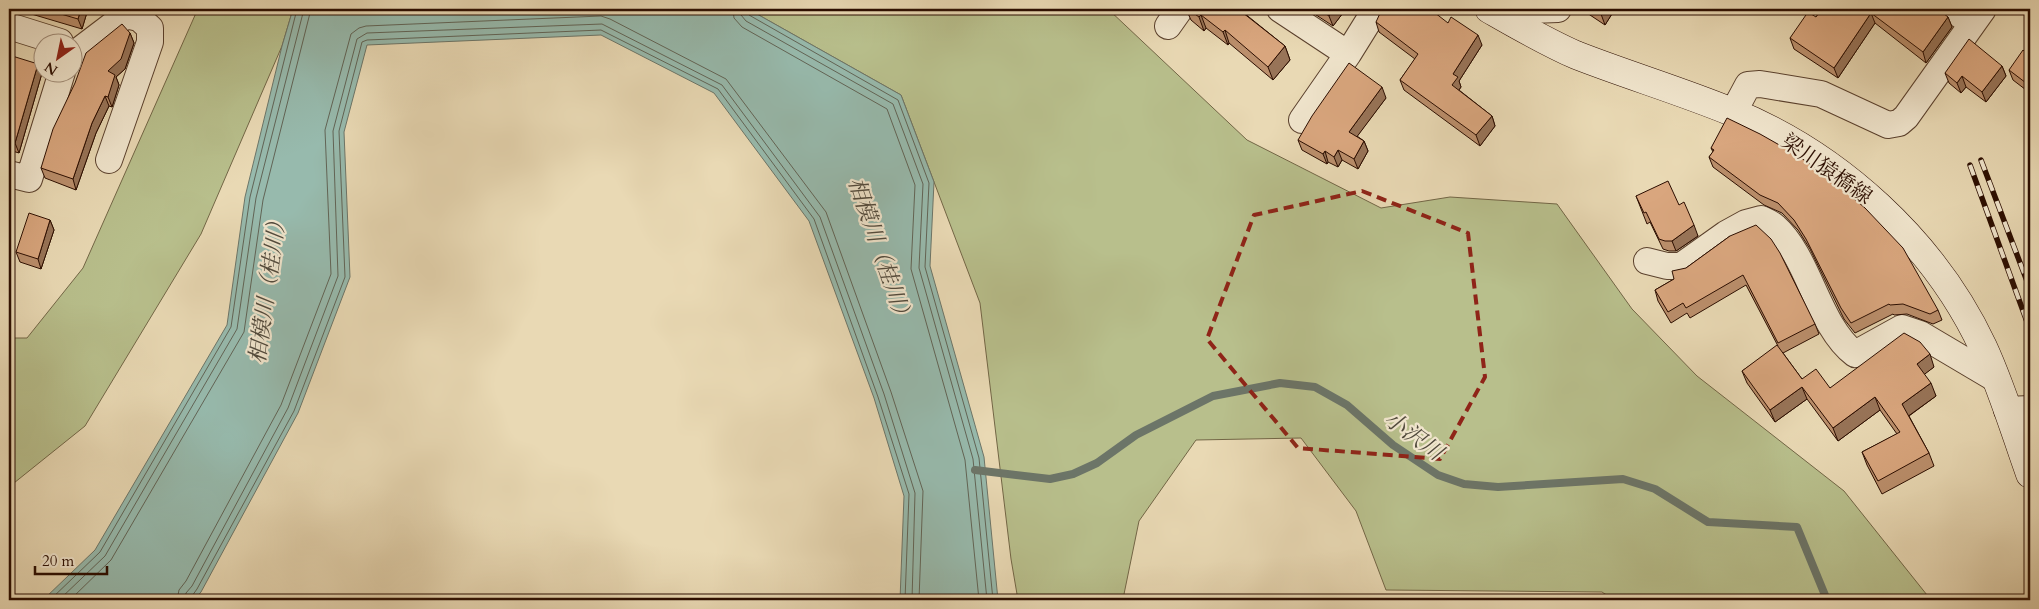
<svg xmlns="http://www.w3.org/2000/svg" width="2039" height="609" viewBox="0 0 2039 609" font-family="Cardo,'Noto Serif JP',serif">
  <rect width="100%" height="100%" fill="#e9d9b4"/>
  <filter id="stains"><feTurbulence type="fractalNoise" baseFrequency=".004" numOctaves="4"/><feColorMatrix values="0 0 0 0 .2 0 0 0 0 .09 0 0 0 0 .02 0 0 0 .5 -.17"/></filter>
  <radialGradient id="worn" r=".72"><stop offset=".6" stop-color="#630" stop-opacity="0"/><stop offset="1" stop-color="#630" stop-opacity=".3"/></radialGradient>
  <path fill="#b8bf8c" stroke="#726646" d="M 195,9 L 293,9 L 282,46 L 201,234 L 85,426 L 9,487 L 9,338 L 27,338 L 83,268 L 196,13 Z
    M 748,9 L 1108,9 L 1247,140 L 1381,208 L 1450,197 L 1557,204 L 1632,309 L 1697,376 L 1844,491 L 1931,600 L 1614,600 L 1602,592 L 1386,590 L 1356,511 L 1301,438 L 1196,440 L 1139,521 L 1123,599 L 1125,600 L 1018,600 L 1011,559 L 980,303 L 901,95 Z"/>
  <path fill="#97baad" stroke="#6c7568" d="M 293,9 L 748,9 L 901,95 L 934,182 L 930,266 L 984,457 L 998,600 L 900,600 L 904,496 L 874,398 L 809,221 L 714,93 L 601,35 L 367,45 L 344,132 L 350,277 L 298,413 L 201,592 L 194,600 L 43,600 L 95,550 L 227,325 L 245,197 L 282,46 Z"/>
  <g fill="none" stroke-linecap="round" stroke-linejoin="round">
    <path stroke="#616456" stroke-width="1" d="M 733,9 L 734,18 L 742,27 L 887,109 L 915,185 L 911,269 L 965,460 L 979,600
      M 740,9 L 741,15 L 746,21 L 893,104 L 923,184 L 919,268 L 973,459 L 987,600
      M 746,9 L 749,15 L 898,100 L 929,183 L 925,267 L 979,458 L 993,600
      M 50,600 L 100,552 L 231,327 L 250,197 L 297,9
      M 59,600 L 105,556 L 237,329 L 256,198 L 304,9
      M 70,600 L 111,560 L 244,332 L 263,200 L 311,9
      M 177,600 L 179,590 L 186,581 L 281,405 L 331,274 L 325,130 L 351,34 L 359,28 L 366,26 L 601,16 L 610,19 L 726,79 L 826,212 L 891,392 L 923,491 L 919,600
      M 185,600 L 186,593 L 192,586 L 288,408 L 338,276 L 333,131 L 357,39 L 367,33 L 602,24 L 722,85 L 820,217 L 884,394 L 915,493 L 912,600
      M 191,600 L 192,596 L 197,589 L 294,411 L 345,277 L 339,131 L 362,42 L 367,40 L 601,30 L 718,89 L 814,219 L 878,397 L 909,494 L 905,600"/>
    <path stroke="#6c7568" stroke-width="8" d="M 975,470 L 1050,479 L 1073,474 L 1097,463 L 1136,435 L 1213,396 L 1280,383 L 1315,387 L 1347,405 L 1393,445 L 1438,475 L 1464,484 L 1498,487 L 1623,479 L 1655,489 L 1708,522 L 1797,527 L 1827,600"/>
    <g stroke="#5a402d" stroke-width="28">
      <path id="minor" d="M 1280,9 L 1348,54
        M 1951,9 L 1973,23 L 1983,9
        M 1515,24 L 1531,10 L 1558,9
        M 9,26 L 60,42
        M 1168,26 L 1180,9
        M 72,56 L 126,15 L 139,18 L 150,28 L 150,42 L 109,160
        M 1733,113 L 1748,85 L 1760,84 L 1821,94 L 1888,125 L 1899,123 L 1906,117 L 1973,23
        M 1302,120 L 1348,54 L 1376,9
        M 9,174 L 29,179 L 62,72
        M 1647,261 L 1667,266 L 1681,266 L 1726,234 L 1746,223 L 1761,219 C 1765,221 1771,223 1775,227 C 1809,257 1818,326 1855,354 L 1902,328 L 1920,334 L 1996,379
        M 2007,410 L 2030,409"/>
    </g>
    <g stroke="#2b0d00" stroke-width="29">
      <path id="secondary" d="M 1489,9 C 1517,25 1546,42 1576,55 C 1627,75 1681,91 1732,112 C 1838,155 1934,242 1983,347 C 2002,388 2015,432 2030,474"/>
    </g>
    <use href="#minor" stroke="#f1e6ce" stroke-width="26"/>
    <use href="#secondary" stroke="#f1e6ce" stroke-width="28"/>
    <g stroke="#2b0d00" stroke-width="5.5">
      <path id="rail" d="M 1981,160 L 2030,289
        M 1970,165 L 2030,330"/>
    </g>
    <use href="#rail" stroke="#f1e6ce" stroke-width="4" stroke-dasharray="11" stroke-linecap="butt"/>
  </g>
  <path fill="#bb8f6c" stroke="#2b0d00" d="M 26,9 L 88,9 L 82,29 L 28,13 Z
    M 1186,9 L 1242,9 L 1244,13 L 1285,46 L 1290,60 L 1273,80 L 1229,43 L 1228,45 L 1206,28 L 1204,31 L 1191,20 Z
    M 1307,9 L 1346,9 L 1333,26 Z
    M 1350,9 L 1359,9 L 1356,13 Z
    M 1586,9 L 1615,9 L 1605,25 L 1587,13 Z
    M 1822,9 L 1948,17 L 1952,27 L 1926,63 L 1875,23 L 1838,78 L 1794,49 L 1790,38 L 1816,17 Z
    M 1376,22 L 1448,23 L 1482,45 L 1459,81 L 1461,87 L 1459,90 L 1492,116 L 1495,126 L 1480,146 L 1404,90 L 1400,80 L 1415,59 L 1379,32 Z
    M 130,33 L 134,43 L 125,69 L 116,77 L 119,85 L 112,107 L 109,106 L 96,133 L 76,190 L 45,178 L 41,168 Z
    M 9,55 L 42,73 L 19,153 L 9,150 Z
    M 2030,56 L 2030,93 L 2013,80 L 2009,70 Z
    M 2002,66 L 2006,76 L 1986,102 L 1966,87 L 1961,93 L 1949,83 L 1945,73 Z
    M 1386,98 L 1357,136 L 1364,141 L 1368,151 L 1358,169 L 1342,160 L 1338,167 L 1328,162 L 1327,164 L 1302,150 L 1298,140 Z
    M 1711,148 L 1938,310 L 1942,320 L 1933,324 L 1907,314 L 1894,315 L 1893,314 L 1855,333 L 1844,319 L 1810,249 L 1798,230 L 1782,213 L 1764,205 L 1713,167 L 1709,157 L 1713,152 Z
    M 1636,196 L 1679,205 L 1698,236 L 1676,251 L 1669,251 L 1663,249 L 1650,222 L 1647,224 Z
    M 50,220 L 54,230 L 41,269 L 20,262 L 16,252 Z
    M 1730,236 L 1815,324 L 1819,334 L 1783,353 L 1802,379 L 1830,388 L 1934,367 L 1924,374 L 1936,396 L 1909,416 L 1929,453 L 1934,466 L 1882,494 L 1867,465 L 1862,452 L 1897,434 L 1880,410 L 1838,441 L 1807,399 L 1775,422 L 1747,383 L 1742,371 L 1778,346 L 1746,285 L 1690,318 L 1687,313 L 1671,323 L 1658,301 L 1655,290 L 1674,279 L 1686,268 Z"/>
  <path fill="#987458" stroke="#2b0d00" d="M 81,9 L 88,9 L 82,29 L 78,19 Z
    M 1334,9 L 1346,9 L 1333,26 L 1329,16 Z
    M 1354,9 L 1359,9 L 1356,13 Z
    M 1604,9 L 1615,9 L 1605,25 L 1601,14 Z
    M 1871,13 L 1875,23 L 1838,78 L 1834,68 Z
    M 1201,15 L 1206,28 L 1204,31 L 1199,17 Z
    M 1948,17 L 1952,27 L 1926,63 L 1923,52 Z
    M 1225,30 L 1229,43 L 1228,45 L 1223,32 Z
    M 130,33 L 134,43 L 125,69 L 116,77 L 119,85 L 112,107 L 108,97 L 108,71 Z
    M 1478,35 L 1482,45 L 1459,81 L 1461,87 L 1455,95 L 1452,85 L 1453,74 Z
    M 1285,46 L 1290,60 L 1273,80 L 1268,67 Z
    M 38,64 L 42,73 L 19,153 L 15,143 Z
    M 2002,66 L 2006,76 L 1986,102 L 1982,92 Z
    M 1962,76 L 1966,87 L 1961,93 L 1957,83 Z
    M 1382,87 L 1386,98 L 1353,142 L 1349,132 Z
    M 105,96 L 109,106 L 96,133 L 76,190 L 73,179 L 92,123 Z
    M 1492,116 L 1495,126 L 1480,146 L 1476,135 Z
    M 1364,141 L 1368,151 L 1358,169 L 1354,159 Z
    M 1338,150 L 1342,160 L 1338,167 L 1334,157 Z
    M 1325,151 L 1328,162 L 1327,164 L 1323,154 Z
    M 50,220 L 54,230 L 41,269 L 38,259 Z
    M 1694,225 L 1698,236 L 1676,251 L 1672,241 Z
    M 1930,354 L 1934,367 L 1921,377 L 1917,364 Z
    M 1931,383 L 1936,396 L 1907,417 L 1902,404 Z
    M 1802,387 L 1807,399 L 1775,422 L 1770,410 Z
    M 1875,397 L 1880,410 L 1838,441 L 1833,428 Z"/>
  <path fill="#d9a67e" stroke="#2b0d00" d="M 44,9 L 81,9 L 78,19 Z
    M 1188,9 L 1238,9 L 1285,46 L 1268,67 L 1225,30 L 1223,32 L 1201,15 L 1199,17 Z
    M 1319,9 L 1334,9 L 1329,16 Z
    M 1382,9 L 1430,9 L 1448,23 L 1451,17 L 1478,35 L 1453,74 L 1458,77 L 1452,85 L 1492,116 L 1476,135 L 1400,80 L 1418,54 L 1376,22 Z
    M 1593,9 L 1604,9 L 1601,14 Z
    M 1822,9 L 1938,9 L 1948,17 L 1923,52 L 1871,13 L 1834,68 L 1790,38 L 1808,12 L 1816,17 Z
    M 122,24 L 130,33 L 121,59 L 108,71 L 115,75 L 108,97 L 105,96 L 92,123 L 73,179 L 41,168 L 53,129 L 75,83 L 86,53 Z
    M 1969,39 L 2002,66 L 1982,92 L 1962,76 L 1957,83 L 1945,73 Z
    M 2023,50 L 2030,56 L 2030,86 L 2009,70 Z
    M 9,55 L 38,64 L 15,143 L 9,141 Z
    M 1349,63 L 1382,87 L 1349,132 L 1364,141 L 1354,159 L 1338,150 L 1334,157 L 1325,151 L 1323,154 L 1298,140 L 1312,116 Z
    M 1727,118 L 1760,134 L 1797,155 L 1832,180 L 1865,208 L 1903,248 L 1938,310 L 1930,314 L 1903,304 L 1890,305 L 1889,304 L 1851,323 L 1841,308 L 1806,239 L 1794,220 L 1778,203 L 1760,195 L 1709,157 L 1714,150 L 1711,148 Z
    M 1668,181 L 1679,205 L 1684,202 L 1694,225 L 1672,241 L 1665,241 L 1659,239 L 1646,212 L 1644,213 L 1636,196 Z
    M 29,213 L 50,220 L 38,259 L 16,252 Z
    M 1756,225 L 1771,239 L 1780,253 L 1815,324 L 1778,343 L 1743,275 L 1686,308 L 1683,303 L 1668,312 L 1655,290 L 1674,279 L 1672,271 L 1686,268 L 1730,236 Z
    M 1904,333 L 1920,342 L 1930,354 L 1917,364 L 1931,383 L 1902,404 L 1929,453 L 1878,481 L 1862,452 L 1900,432 L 1875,397 L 1833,428 L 1802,387 L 1770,410 L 1742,371 L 1777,345 L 1802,379 L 1816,369 L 1830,388 Z"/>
  <path fill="none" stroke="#8f2418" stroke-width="4" stroke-dasharray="10 6" stroke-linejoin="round" d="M 1362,191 L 1468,233 L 1485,377 L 1440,459 L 1298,448 L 1207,339 L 1254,215 Z"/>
  <g text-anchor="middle" stroke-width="4.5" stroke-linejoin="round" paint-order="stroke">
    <g font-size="21" fill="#2b0d00" stroke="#f1e6ce">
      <text transform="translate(1827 169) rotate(35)" y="7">梁川猿橋線</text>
    </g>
    <g font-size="22" font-style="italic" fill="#514a3d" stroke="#f1e6ce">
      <text transform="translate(881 251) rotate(71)" y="8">相模川（桂川）</text>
      <text transform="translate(267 287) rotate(-82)" y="8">相模川（桂川）</text>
      <text transform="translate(1414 435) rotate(36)" y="8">小沢川</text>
    </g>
  </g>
  <rect width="2039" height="609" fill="none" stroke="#e9d9b4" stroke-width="30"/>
  <rect x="10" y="10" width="2019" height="589" fill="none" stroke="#2b0d00" stroke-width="2.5"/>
  <rect x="15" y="15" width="2009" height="579" fill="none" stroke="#2b0d00"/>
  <g transform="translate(58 58) rotate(213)"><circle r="24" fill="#f1e6ce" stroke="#a28f7c"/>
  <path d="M0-4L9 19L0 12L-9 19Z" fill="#8f2418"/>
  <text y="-8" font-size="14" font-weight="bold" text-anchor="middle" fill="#2b0d00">N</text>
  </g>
  <path d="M35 566v8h72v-8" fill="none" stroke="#2b0d00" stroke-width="2.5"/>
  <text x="42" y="566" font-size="15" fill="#2b0d00" stroke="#f1e6ce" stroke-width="4" paint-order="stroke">20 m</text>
  <rect width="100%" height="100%" filter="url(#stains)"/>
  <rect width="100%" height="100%" fill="url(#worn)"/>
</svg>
